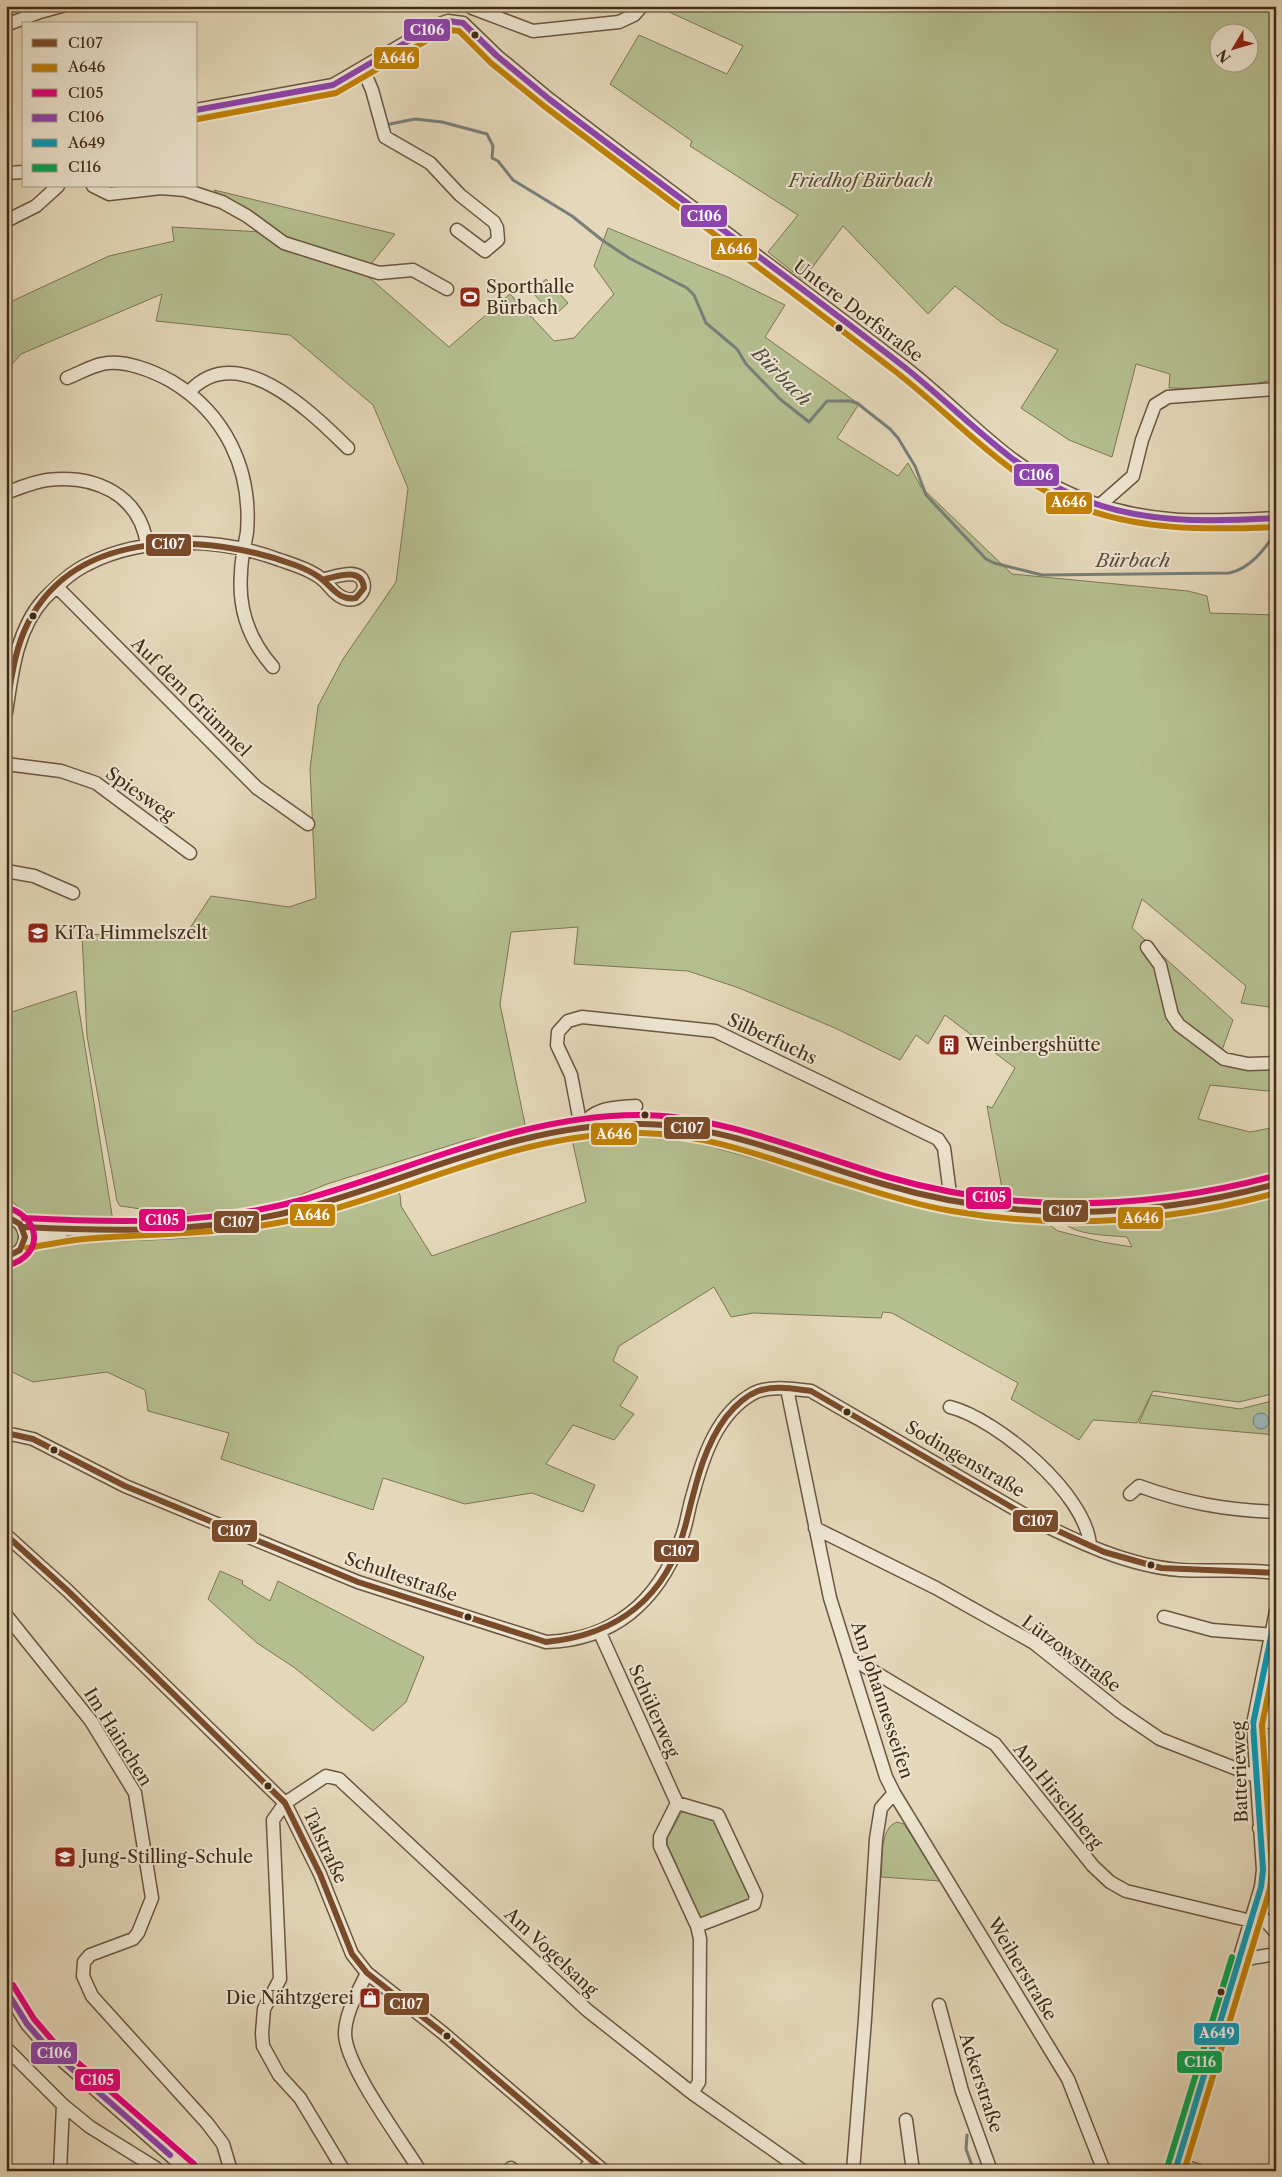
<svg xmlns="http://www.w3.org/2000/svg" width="1282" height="2177" viewBox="0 0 1282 2177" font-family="'Libre Caslon Text',serif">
  <rect width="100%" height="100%" fill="#e5d8ba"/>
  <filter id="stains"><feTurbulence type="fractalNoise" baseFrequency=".004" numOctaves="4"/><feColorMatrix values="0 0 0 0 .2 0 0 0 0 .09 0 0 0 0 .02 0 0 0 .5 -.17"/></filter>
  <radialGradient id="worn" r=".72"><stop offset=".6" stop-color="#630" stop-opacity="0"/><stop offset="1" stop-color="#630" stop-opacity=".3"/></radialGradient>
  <path fill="#b5bf90" stroke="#7c7554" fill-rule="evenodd" d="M 656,6 L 1276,6 L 1276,379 L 1233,389 L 1169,388 L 1170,374 L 1136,364 L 1112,457 L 1069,440 L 1021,408 L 1058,350 L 1002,323 L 955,286 L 928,314 L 843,226 L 803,280 L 768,252 L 798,215 L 690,146 L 692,141 L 610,84 L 639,35 L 727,74 L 743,46 ZM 1220,32 L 1250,32 L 1250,62 L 1220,62 Z
    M 214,190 L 395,234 L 364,273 L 449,347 L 510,294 L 554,341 L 574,338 L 614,294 L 594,266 L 608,228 L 730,278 L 785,305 L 765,337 L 859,404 L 837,438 L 898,476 L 908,463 L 921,487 L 1012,574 L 1188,591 L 1207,596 L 1210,613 L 1276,615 L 1276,1008 L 1241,1003 L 1246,986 L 1142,899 L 1132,928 L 1233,1020 L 1221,1053 L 1255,1063 L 1276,1058 L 1276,1089 L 1267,1091 L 1210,1085 L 1198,1119 L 1250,1132 L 1276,1127 L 1276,1175 C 1212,1194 1144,1209 1078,1208 C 1054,1208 1029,1206 1005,1205 L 987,1106 L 992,1108 L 1015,1068 L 945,1015 L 928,1044 L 916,1035 L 900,1060 L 835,1028 L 739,988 L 688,971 L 574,964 L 578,927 L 511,932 L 500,1004 L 526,1129 L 467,1140 L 327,1184 L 293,1198 L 245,1209 L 206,1214 L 169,1213 L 120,1206 L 117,1201 L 87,1036 L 82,935 L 188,931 L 211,896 L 289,907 L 316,898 L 310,769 L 318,706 L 343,659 L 396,582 L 408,488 L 373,405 L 290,335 L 156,321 L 162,294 L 21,354 L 6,371 L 6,304 L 109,256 L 174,241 L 172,227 L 262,232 Z
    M 546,279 L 568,303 L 554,316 L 532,292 Z
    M 76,991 L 113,1221 L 34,1218 L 12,1202 L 6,1180 L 6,1014 Z
    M 650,1130 L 927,1206 L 1009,1219 L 1044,1221 L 1058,1231 L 1102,1242 L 1132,1247 L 1127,1237 C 1108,1235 1075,1236 1062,1221 L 1132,1222 L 1232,1208 L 1276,1193 L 1276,1393 L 1239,1402 L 1153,1391 L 1137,1423 L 1093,1420 L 1079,1440 L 1011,1399 L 1018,1383 L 892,1313 L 883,1312 L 881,1318 L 753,1313 L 731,1317 L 714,1287 L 619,1346 L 613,1361 L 638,1377 L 620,1406 L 634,1414 L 614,1440 L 573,1425 L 546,1464 L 595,1485 L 583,1512 L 532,1493 L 465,1504 L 383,1478 L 373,1510 L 221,1459 L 229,1433 L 148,1411 L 145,1390 L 107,1372 L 33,1382 L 6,1369 L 6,1267 C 23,1266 29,1250 44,1246 L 44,1243 C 114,1240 188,1243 257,1228 C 304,1217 349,1198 395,1183 L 400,1195 L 401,1206 L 432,1256 L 586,1202 L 571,1135 L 600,1131 Z
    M 6,1223 L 17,1229 C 21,1239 17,1248 6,1250 Z
    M 1151,1395 L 1240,1409 L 1276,1400 L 1276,1435 L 1139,1423 Z
    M 220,1571 L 243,1581 L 242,1584 L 270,1601 L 278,1581 L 424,1657 L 406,1702 L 373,1731 L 295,1668 L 257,1643 L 208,1599 Z
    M 1276,1728 L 1276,1799 L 1269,1807 L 1266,1806 L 1259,1729 Z
    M 683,1809 L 714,1819 L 751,1899 L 701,1919 L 667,1844 L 667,1839 Z
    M 897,1822 L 904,1824 L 940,1881 L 881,1877 C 883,1861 879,1828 897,1822 Z"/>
  <path fill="#9bb7bb" stroke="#777f79" d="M1253 1421a8 8 0 1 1 16 0a8 8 0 1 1-16 0Z"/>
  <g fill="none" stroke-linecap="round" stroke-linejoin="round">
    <path stroke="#777f79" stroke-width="3" d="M 385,125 L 415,119 L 442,122 L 487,134 L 493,146 L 492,158 L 498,161 L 513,180 L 572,216 L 602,240 L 629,258 L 687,288 L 694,295 L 706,323 L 737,349 L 746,364 L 780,399 L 809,422 L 827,401 L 850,401 L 857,403 L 890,429 L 898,438 L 915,466 L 926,495 L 986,559 L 994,563 L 1042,575 L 1229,573 C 1250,569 1265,549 1276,532
      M 967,2135 L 966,2149 L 974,2171"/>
    <g stroke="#6b5640" stroke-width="15">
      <path id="minor" d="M 472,8 L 533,31 L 619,22 L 634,15 L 642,6
        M 6,25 L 40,12 L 62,6
        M 363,69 L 372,90 L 385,137 L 430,163 L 460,195 L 494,222 L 497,228 L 498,240 L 485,251 L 457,230
        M 196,110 L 333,85 L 434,26 L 448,21 L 463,23 L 497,56 L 549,99 C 666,189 785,276 903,366 C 963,412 1003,465 1075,496 C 1142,525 1204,522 1276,518
        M 6,173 L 24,172
        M 93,186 L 109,194 L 161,188 L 185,190 L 222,202 L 247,216 L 284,243 L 379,273 L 413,270 L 447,289
        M 6,221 L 36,206 L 58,186
        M 67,378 C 78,374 91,366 102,364 C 124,359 153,371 171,381 C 225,413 252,469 247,532 C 245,545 241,559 241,573 C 238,609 249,640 273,667
        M 189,392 C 238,338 312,413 348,448
        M 6,493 C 19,488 33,482 47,480 C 94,474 140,494 147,545
        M 1100,505 L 1133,476 L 1142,440 L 1155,405 L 1168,397 L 1276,389
        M 57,587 L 257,788 L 308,824
        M 6,713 C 12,674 16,630 44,599 C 57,586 71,572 88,564 C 145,535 222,538 280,560 C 297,566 318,572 329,586 C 358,622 378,575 351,574 C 343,574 333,577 325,579
        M 6,764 L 61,771 L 96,783 L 190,853
        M 6,871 L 34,876 L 73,893
        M 1147,947 L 1160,965 L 1172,1015 L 1179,1025 L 1224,1059 L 1248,1064 L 1276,1063
        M 581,1127 L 571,1075 L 557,1045 L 558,1032 L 568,1021 L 582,1017 L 715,1031 L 938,1139 L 944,1148 L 951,1201
        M 581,1127 C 594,1107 613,1108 636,1106
        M 6,1216 C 31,1221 32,1253 6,1257
        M 24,1227 C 116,1233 215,1233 305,1208 C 417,1177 521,1123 640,1124 C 705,1124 783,1155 846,1173 C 881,1184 916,1195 951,1201 C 1059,1222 1171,1216 1276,1184
        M 26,1239 L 61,1234
        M 787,1389 L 830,1598 L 886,1777 L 894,1793 L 881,1808 L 876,1839 L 865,2019 L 853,2171
        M 950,1407 C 997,1419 1087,1494 1090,1546
        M 6,1433 L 33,1439 L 125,1486 L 358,1582 L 546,1642 C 614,1640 658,1601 681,1539 C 687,1525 688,1509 693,1494 C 703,1457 717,1413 754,1393 C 770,1385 794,1389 811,1391 L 1032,1519 C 1078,1542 1128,1566 1180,1570 C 1212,1572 1244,1568 1276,1573
        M 1130,1494 L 1139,1486 C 1186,1503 1225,1510 1276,1512
        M 815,1528 L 936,1588 L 1034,1643 L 1119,1711 L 1160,1739 L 1255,1776
        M 6,1535 L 68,1591 L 285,1803 L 320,1874 L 352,1954 L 367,1973 L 443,2033 L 604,2171
        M 6,1615 L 91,1721 L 135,1793 L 152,1898 L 138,1933 L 133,1939 L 90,1955 L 84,1962 L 83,1976 L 92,1996 L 207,2123 L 223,2144 L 231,2171
        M 1164,1617 L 1212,1630 L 1276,1635
        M 600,1633 L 677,1803 L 660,1837 L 660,1846 L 697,1926 L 700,1939 L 699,2082 L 692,2093
        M 851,1658 L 995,1744 L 1093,1866 L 1110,1882 L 1126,1891 L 1251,1921
        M 894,1793 L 1068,2079 L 1104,2171
        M 677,1803 L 718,1815 L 756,1896 L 754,1904 L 697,1926
        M 1259,1828 L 1276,1810
        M 1255,1908 L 1276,1933
        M 1240,1960 L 1276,1954
        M 367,1973 C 358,1992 345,2013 345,2034 C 346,2067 401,2140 420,2171
        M 6,1990 L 27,2024 L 47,2047 L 188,2171
        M 939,2005 L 962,2091 L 991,2171
        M 6,2048 L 63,2105 L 90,2127 L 156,2168
        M 906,2120 L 913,2171
        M 1178,2164 L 1199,2171
        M 511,2168 L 513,2171
        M 60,2171 L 63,2105
        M 344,2171 L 300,2098 L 279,2075 L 263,2046 L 262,2033 L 264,2009 L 280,1979 L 273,1820 L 285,1803 L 326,1776 L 339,1779 L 587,2010 L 692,2093 L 803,2171
        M 583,2171 L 592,2161
        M 1175,2171 L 1261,1887 L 1263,1870 L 1253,1724 L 1276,1611"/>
    </g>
    <use href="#minor" stroke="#eee6d2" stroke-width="12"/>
    <g stroke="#eee6d2" stroke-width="10">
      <path id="bus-1" d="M 6,711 C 11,682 14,650 28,623 C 77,526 208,533 295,565 C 303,568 312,572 319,577 C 332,586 338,601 356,598 L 364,588 C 362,567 339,576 325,579
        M 6,1216 L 20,1224 L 25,1237 L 20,1250 L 6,1257
        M 24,1227 C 118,1232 213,1233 305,1208 C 416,1178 522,1123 640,1124 C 721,1124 806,1162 883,1184 C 1013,1223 1146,1219 1276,1184
        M 6,1433 L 33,1439 L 125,1486 L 358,1582 L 546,1642 C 617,1635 666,1598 685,1527 C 695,1489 702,1449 726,1417 C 734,1407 745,1396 758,1391 C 775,1385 794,1389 811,1391 L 1032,1519 L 1104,1552 L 1161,1568 L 1276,1573
        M 6,1535 L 68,1591 L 285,1803 L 320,1874 L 352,1954 L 367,1973 L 443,2033 L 604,2171"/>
    </g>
    <g stroke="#eee6d2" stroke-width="10">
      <path id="bus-2" d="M 198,119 L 336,93 L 438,34 L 449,30 L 459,31 L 491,63 L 544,106 C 661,195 780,282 896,372 C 954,417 1004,476 1074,505 C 1139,531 1206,530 1276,527
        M 27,1248 C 46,1245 65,1241 84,1239 C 157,1233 229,1235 301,1218 C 415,1190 522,1131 642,1133 C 713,1134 780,1163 847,1183 C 881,1194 916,1205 952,1211 C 1061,1230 1169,1222 1276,1193
        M 1184,2171 L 1270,1889 L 1272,1869 L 1262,1725 L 1276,1656"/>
    </g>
    <g stroke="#eee6d2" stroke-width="10">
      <path id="bus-3" d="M 24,1218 C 118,1223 214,1225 305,1199 C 416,1168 522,1115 639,1115 C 722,1115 809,1154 888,1177 C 1016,1214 1146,1210 1274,1176
        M 9,1265 C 43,1255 42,1220 9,1208
        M 13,1985 L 34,2019 L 53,2041 L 194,2164"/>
    </g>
    <g stroke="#eee6d2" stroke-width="10">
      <path id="bus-4" d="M 196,110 L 333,85 L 434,26 L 448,21 L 463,23 L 497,56 L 549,99 C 666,189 786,275 903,366 C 959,410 1008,467 1075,496 C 1139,524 1208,522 1276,518
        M 6,1990 L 27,2024 L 47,2047 L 170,2155"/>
    </g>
    <g stroke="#eee6d2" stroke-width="10">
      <path id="bus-5" d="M 1175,2171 L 1261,1887 L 1263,1870 L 1253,1724 L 1276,1612"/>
    </g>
    <g stroke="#eee6d2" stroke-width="10">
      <path id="bus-6" d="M 1167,2168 L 1232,1957"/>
    </g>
    <use href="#bus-1" stroke="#7a4b2a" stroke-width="6"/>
    <use href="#bus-2" stroke="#c18107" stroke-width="6"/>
    <use href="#bus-3" stroke="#e5007d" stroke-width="6"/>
    <use href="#bus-4" stroke="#8e44ad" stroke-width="6"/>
    <use href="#bus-5" stroke="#079cbc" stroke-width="6"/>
    <use href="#bus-6" stroke="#00a651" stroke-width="6"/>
  </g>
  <defs>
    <g id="stadium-square" transform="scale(1.125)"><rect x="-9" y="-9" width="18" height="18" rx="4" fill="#8f2418" stroke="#eee6d2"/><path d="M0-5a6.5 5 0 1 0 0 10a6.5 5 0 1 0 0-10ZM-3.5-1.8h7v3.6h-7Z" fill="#fff"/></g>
    <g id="school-square" transform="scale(1.125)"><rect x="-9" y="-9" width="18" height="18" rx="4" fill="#8f2418" stroke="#eee6d2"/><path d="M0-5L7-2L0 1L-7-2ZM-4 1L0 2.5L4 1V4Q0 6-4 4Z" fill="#fff"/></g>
    <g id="building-square" transform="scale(1.125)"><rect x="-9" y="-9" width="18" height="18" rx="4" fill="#8f2418" stroke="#eee6d2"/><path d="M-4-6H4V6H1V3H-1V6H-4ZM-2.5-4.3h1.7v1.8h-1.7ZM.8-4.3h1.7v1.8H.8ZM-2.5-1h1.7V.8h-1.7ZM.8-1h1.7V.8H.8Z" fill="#fff"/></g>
    <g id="shop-square" transform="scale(1.125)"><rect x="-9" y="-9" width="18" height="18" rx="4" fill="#8f2418" stroke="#eee6d2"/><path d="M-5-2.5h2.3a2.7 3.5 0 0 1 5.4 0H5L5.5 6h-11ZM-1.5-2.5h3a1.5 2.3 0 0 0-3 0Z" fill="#fff"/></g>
  </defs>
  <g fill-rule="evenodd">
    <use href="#stadium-square" x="470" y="297"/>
    <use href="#school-square" x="38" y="933"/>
    <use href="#building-square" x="949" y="1045"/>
    <use href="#school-square" x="65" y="1857"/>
    <use href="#shop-square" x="370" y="1998"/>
  </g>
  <g fill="#422b17" stroke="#eee6d2" stroke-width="2">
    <circle cx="475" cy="35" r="4.5"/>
    <circle cx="839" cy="328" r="4.5"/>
    <circle cx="33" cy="616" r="4.5"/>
    <circle cx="645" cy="1115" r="4.5"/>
    <circle cx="847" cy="1412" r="4.5"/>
    <circle cx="54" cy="1450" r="4.5"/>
    <circle cx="1151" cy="1565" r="4.5"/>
    <circle cx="468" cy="1617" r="4.5"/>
    <circle cx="268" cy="1786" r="4.5"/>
    <circle cx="1221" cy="1992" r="4.5"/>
    <circle cx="447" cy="2036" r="4.5"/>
  </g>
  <g text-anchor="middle" stroke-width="4" stroke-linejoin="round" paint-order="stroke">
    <g font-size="18" font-style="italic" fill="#59492f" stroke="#eee6d2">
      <text x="861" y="187">Friedhof Bürbach</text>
    </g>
    <g font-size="18" fill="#422b17" stroke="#eee6d2" text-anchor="start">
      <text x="486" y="293">Sporthalle<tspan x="486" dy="21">Bürbach</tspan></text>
      <text x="54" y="939">KiTa Himmelszelt</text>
      <text x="965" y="1051">Weinbergshütte</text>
      <text x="81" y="1863">Jung-Stilling-Schule</text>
      <text x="354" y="2004" text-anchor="end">Die Nähtzgerei</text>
    </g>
    <g font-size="18" fill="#422b17" stroke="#eee6d2">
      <text transform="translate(858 311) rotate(37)" y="6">Untere Dorfstraße</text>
      <text transform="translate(191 697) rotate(45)" y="6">Auf dem Grümmel</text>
      <text transform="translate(140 794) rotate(35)" y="6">Spiesweg</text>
      <text transform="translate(772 1039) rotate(25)" y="6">Silberfuchs</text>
      <text transform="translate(965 1459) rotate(30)" y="6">Sodingenstraße</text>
      <text transform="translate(401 1577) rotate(19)" y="6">Schultestraße</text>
      <text transform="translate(1071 1654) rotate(36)" y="6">Lützowstraße</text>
      <text transform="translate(882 1700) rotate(72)" y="6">Am Johannesseifen</text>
      <text transform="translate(654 1711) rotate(66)" y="6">Schülerweg</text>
      <text transform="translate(118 1737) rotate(58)" y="6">Im Hainchen</text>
      <text transform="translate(1240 1772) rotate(-92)" y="6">Batterieweg</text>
      <text transform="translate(1058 1796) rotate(51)" y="6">Am Hirschberg</text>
      <text transform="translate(325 1846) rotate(65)" y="6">Talstraße</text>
      <text transform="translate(551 1952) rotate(43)" y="6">Am Vogelsang</text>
      <text transform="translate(1022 1969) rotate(59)" y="6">Weiherstraße</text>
      <text transform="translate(981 2083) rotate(72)" y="6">Ackerstraße</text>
    </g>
    <g font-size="19" font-style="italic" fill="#584e40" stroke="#eee6d2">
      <text transform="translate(782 376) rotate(45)" y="7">Bürbach</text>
      <text x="1133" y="567">Bürbach</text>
    </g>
  </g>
  <g stroke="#eee6d2" stroke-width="2">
    <rect x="403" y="18" width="48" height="24" rx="5" fill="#8e44ad"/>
    <rect x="373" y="46" width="47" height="24" rx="5" fill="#c18107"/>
    <rect x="680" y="204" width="48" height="24" rx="5" fill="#8e44ad"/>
    <rect x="710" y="237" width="48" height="24" rx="5" fill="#c18107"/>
    <rect x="1013" y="463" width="47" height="24" rx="5" fill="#8e44ad"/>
    <rect x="1045" y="491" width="48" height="24" rx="5" fill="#c18107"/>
    <rect x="145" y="533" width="47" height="24" rx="5" fill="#7a4b2a"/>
    <rect x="663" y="1116" width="48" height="24" rx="5" fill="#7a4b2a"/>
    <rect x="590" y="1122" width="48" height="24" rx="5" fill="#c18107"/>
    <rect x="965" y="1186" width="47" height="24" rx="5" fill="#e5007d"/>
    <rect x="1042" y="1199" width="47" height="24" rx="5" fill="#7a4b2a"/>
    <rect x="289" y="1203" width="47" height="24" rx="5" fill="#c18107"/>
    <rect x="1117" y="1206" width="47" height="24" rx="5" fill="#c18107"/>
    <rect x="138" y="1208" width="48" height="24" rx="5" fill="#e5007d"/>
    <rect x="213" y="1210" width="47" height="24" rx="5" fill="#7a4b2a"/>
    <rect x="1012" y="1509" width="47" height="24" rx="5" fill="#7a4b2a"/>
    <rect x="211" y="1519" width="47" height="24" rx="5" fill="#7a4b2a"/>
    <rect x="653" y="1539" width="47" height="24" rx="5" fill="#7a4b2a"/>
    <rect x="383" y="1992" width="47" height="24" rx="5" fill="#7a4b2a"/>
    <rect x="1193" y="2022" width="47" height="24" rx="5" fill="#079cbc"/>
    <rect x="30" y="2041" width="48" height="24" rx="5" fill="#8e44ad"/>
    <rect x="1176" y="2050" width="47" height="24" rx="5" fill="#00a651"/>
    <rect x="74" y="2068" width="47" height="24" rx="5" fill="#e5007d"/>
  </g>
  <g font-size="14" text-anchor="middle" font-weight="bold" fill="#fff">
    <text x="427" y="35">C106</text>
    <text x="397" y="63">A646</text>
    <text x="704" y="221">C106</text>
    <text x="734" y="254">A646</text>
    <text x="1036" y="480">C106</text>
    <text x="1069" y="507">A646</text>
    <text x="168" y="549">C107</text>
    <text x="687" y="1133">C107</text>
    <text x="614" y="1139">A646</text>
    <text x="989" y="1202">C105</text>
    <text x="1065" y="1216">C107</text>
    <text x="312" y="1220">A646</text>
    <text x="1141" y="1223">A646</text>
    <text x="162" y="1225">C105</text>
    <text x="237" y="1227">C107</text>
    <text x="1036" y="1526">C107</text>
    <text x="234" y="1536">C107</text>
    <text x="677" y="1556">C107</text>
    <text x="406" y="2009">C107</text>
    <text x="1217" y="2038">A649</text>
    <text x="54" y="2058">C106</text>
    <text x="1200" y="2067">C116</text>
    <text x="97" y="2085">C105</text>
  </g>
  <rect width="1282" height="2177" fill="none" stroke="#e5d8ba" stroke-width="25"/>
  <rect x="8" y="8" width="1267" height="2162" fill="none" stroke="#422b17" stroke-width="2.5"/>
  <rect x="12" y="12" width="1257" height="2152" fill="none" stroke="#422b17"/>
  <rect x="22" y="22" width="175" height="165" fill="#eee6d2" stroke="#a99b87"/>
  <rect x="32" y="39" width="25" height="8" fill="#7a4b2a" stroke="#a99b87"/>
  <text x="68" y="48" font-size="15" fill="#422b17">C107</text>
  <rect x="32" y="64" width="25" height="8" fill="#c18107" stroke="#a99b87"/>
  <text x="68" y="72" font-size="15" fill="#422b17">A646</text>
  <rect x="32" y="89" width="25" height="8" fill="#e5007d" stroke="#a99b87"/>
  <text x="68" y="98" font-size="15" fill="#422b17">C105</text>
  <rect x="32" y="114" width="25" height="8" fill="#8e44ad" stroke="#a99b87"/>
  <text x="68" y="122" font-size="15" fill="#422b17">C106</text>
  <rect x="32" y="139" width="25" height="8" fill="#079cbc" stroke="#a99b87"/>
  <text x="68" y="148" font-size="15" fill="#422b17">A649</text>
  <rect x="32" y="164" width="25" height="8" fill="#00a651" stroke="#a99b87"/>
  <text x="68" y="172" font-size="15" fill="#422b17">C116</text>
  <g transform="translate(1234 48) rotate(232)"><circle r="24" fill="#eee6d2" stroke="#a99b87"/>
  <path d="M0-4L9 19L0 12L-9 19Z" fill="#8f2418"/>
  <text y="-8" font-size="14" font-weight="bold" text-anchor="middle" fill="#422b17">N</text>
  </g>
  <rect width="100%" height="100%" filter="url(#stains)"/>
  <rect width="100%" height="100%" fill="url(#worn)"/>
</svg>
